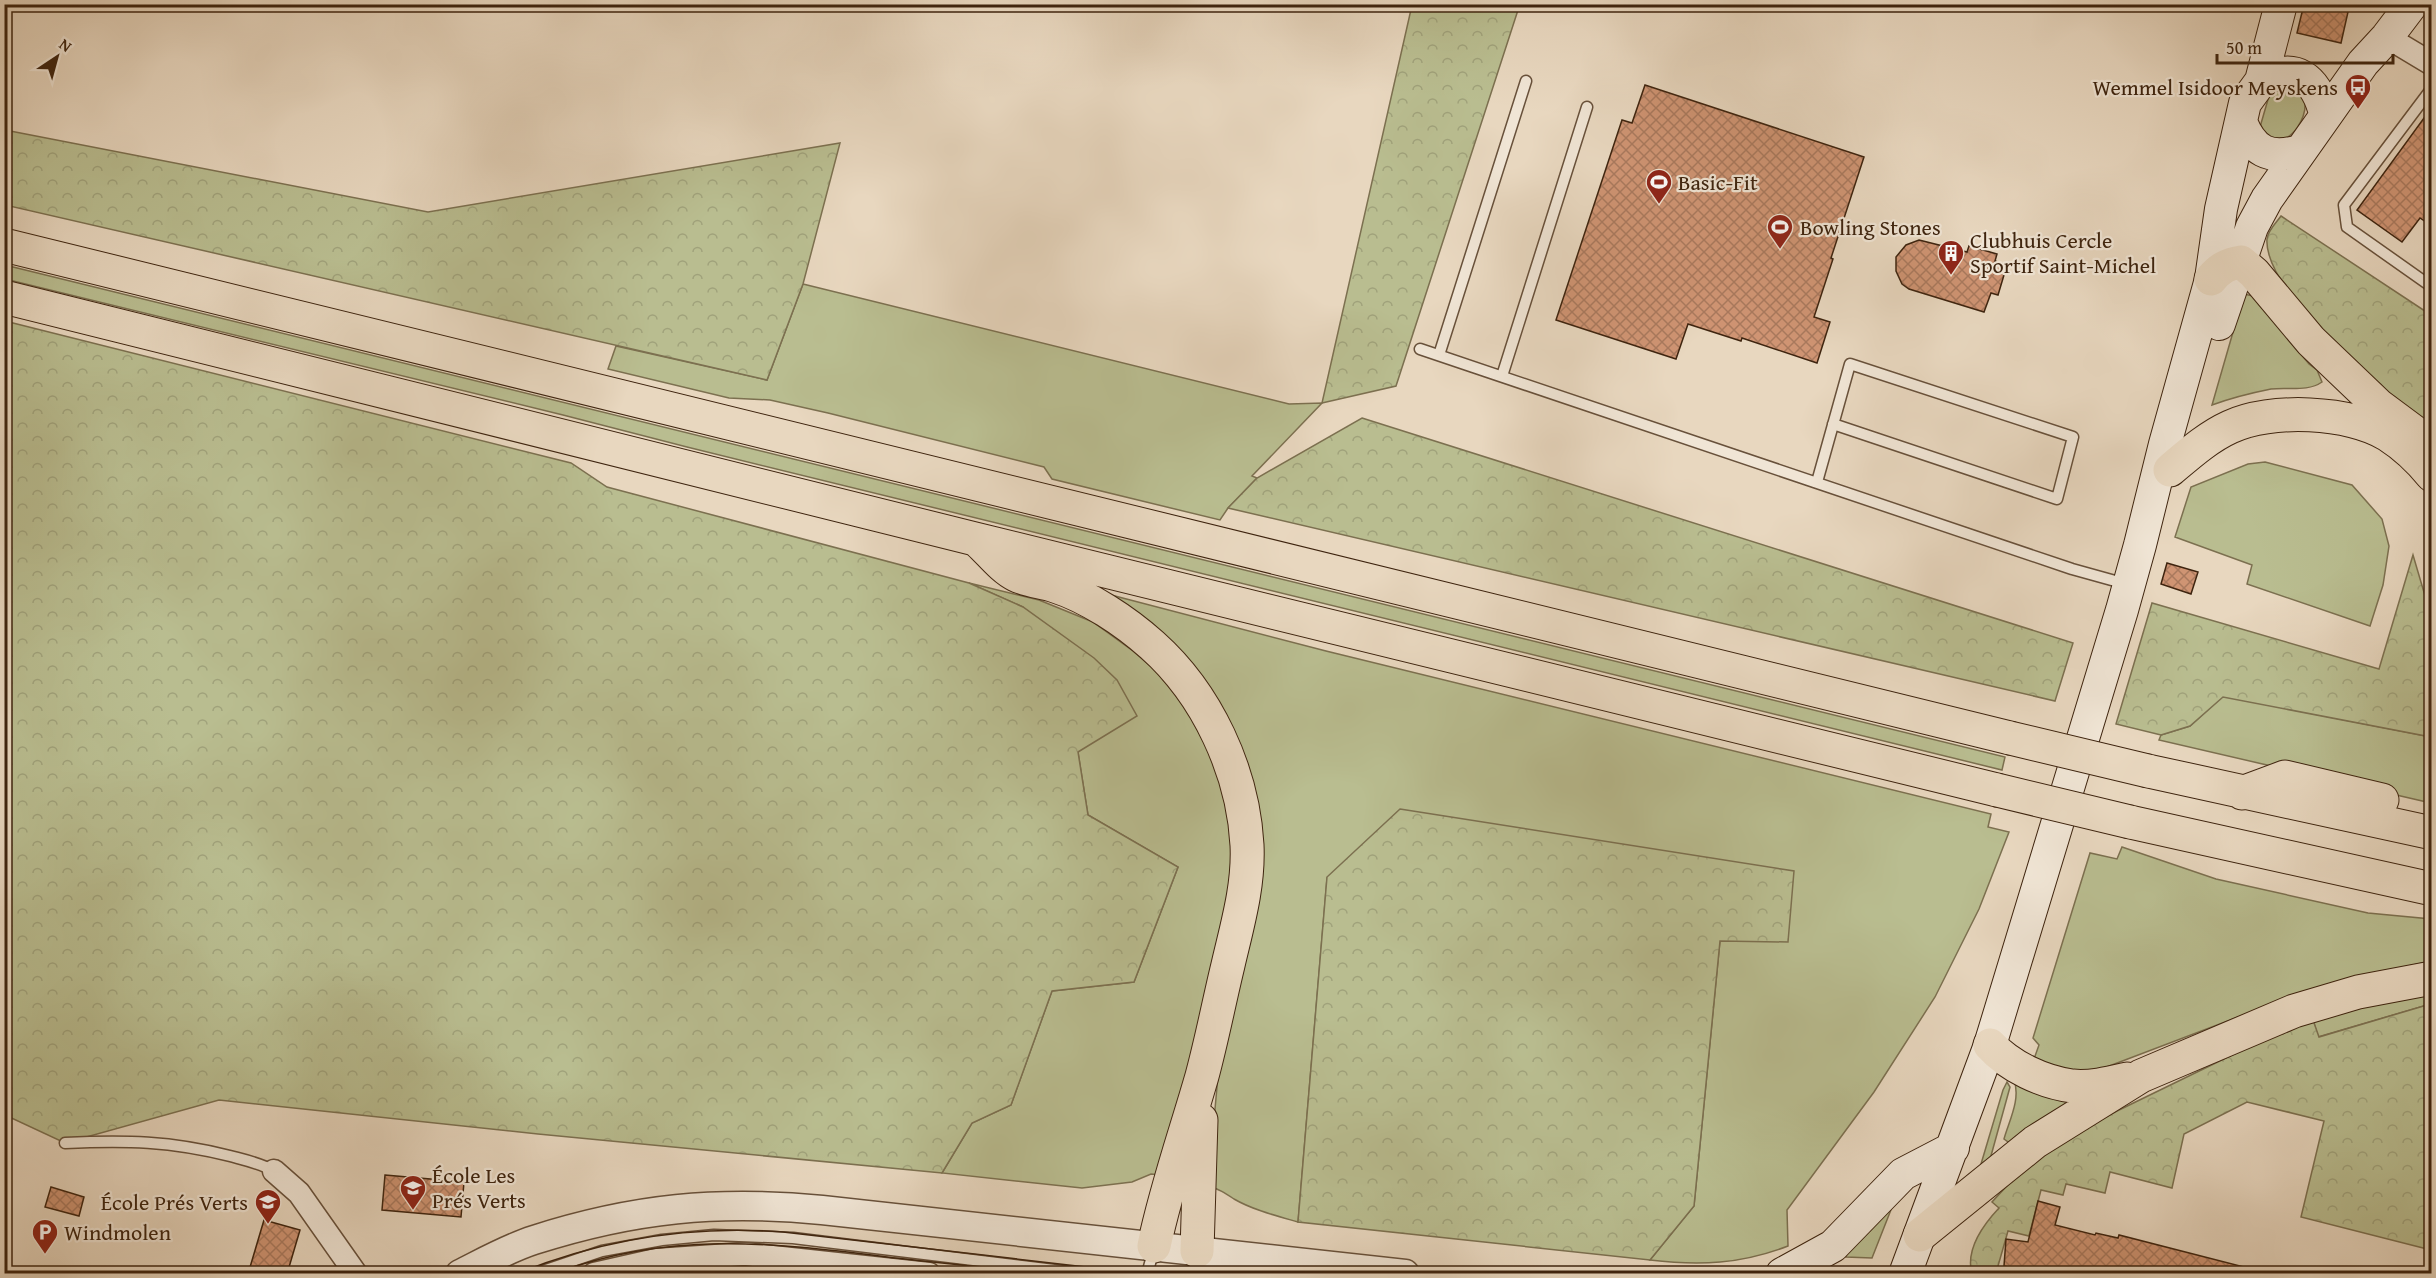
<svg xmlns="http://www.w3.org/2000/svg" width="2436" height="1278" viewBox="0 0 2436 1278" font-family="'Gentium Book Plus',serif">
  <defs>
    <pattern id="forest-crowns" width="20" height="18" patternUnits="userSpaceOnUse" patternTransform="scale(1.5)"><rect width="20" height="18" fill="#b9bd90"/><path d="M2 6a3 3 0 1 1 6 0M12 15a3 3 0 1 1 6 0" fill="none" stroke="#a0a27b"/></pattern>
    <pattern id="building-cross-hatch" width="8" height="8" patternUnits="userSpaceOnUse" patternTransform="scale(1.5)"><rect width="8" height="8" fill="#cf9473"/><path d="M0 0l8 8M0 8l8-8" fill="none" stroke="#a9795d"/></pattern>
  </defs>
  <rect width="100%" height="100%" fill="#e8d7bf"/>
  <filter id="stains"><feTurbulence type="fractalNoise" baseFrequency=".00333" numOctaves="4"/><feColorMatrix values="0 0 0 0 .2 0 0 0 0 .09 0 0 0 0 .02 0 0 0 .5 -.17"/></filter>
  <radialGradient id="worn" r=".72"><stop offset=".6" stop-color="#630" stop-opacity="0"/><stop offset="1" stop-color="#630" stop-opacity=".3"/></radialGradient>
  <path fill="#b9bd90" stroke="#7c7050" stroke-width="1.5" d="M 2280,87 L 2294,88 L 2305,99 C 2307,119 2293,141 2273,142 L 2260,127 L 2269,96 Z
    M 5,265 L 2005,757 L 2002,770 L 687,447 L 563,415 L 5,279 Z
    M 803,284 L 1289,404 L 1322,403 L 1252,476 L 1257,478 L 1228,508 L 1220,520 L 1052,479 L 1044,467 L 828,413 L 770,400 L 729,398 L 608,369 L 616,346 L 767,380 Z
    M 2244,294 L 2253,296 L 2309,364 L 2317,370 L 2322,382 C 2308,392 2288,387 2271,389 C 2251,393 2231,398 2212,405 Z
    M 2265,462 L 2352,485 L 2382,519 L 2389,546 L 2383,585 L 2370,626 L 2247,584 L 2252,565 L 2175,537 L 2191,487 L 2248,464 Z
    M 969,583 L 1039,600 L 1093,622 L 1133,651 L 1156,671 L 1185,707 L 1218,768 L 1231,826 L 1231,888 L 1216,958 L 1161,1175 L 1151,1174 L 1132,1182 L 1082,1188 L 942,1173 L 972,1123 L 1011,1105 L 1052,991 L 1134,982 L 1178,867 L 1088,815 L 1078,752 L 1023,607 Z
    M 1092,590 L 1326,651 L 1991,814 L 1988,827 L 2009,832 L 1979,909 L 1935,997 L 1874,1092 L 1787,1210 L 1788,1246 C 1741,1264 1700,1266 1650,1260 L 1694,1206 L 1720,941 L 1327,878 L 1298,1222 C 1277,1216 1253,1210 1234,1199 C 1225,1193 1219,1189 1208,1186 L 1218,1076 L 1249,780 Z
    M 2223,696 L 2431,737 L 2431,803 L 2159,740 L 2161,735 L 2190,726 Z
    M 2122,847 L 2216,879 L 2368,913 L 2431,919 L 2431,961 L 2359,977 L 2275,1003 L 2104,1068 C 2073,1075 2063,1069 2034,1059 L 2039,1045 L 2033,1038 L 2090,853 L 2117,859 Z
    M 2431,990 L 2431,1006 L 2427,1005 L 2318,1037 L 2313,1020 Z
    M 2014,1080 L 2070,1102 L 2011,1144 L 2004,1139 C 2009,1121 2021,1099 2014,1080 Z
    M 2007,1082 L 2010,1087 L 1989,1163 L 1984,1167 L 1981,1164 L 2003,1090 Z
    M 1896,1197 L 1872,1258 L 1846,1257 L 1850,1241 Z
    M 731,1266 L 734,1273 L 638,1274 L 641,1270 Z"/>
  <path fill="url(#forest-crowns)" stroke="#7c7050" stroke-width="1.5" d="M 1412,5 L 1500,5 L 1518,10 L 1396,386 L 1322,403 Z
    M 5,130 L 428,212 L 840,143 L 803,284 L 767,380 L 5,205 Z
    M 2281,216 L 2431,315 L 2431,431 C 2391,397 2263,293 2267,239 C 2268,230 2276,223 2281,216 Z
    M 5,321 L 571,463 L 607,487 L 969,583 L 1023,607 L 1094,658 L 1117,680 L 1137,716 L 1078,752 L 1088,815 L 1178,867 L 1134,982 L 1052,991 L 1011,1105 L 972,1123 L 942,1173 L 538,1134 L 219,1100 L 65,1143 L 5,1115 Z
    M 1362,418 L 2073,643 L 2055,701 L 1228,508 L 1257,478 Z
    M 2413,555 L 2431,616 L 2431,737 L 2223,697 L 2190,726 L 2161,735 L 2116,724 L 2152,603 L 2379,669 Z
    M 1400,809 L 1794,871 L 1788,942 L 1720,941 L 1694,1206 L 1650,1260 L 1298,1222 L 1327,877 Z
    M 2427,1005 L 2431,1006 L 2431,1250 L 2301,1217 L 2324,1121 L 2247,1102 L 2184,1134 L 2172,1188 L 2110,1172 L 2105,1193 L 2066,1184 L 2063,1195 L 2041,1190 L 2029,1236 L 2008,1231 L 1996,1273 L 1972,1274 C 1965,1249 1983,1225 1999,1208 L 1992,1202 L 2016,1176 L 2065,1139 L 2117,1111 L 2269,1037 L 2313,1020 L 2319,1037 Z"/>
  <path fill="url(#building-cross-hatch)" stroke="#3e240f" stroke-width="1.5" d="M 2304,4 L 2344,4 L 2343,10 L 2348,12 L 2341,43 L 2297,33 Z
    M 1645,85 L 1864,157 L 1831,258 L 1833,259 L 1814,317 L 1830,322 L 1817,363 L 1742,338 L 1741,341 L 1688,324 L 1676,359 L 1556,320 L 1622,120 L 1632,123 Z
    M 2432,107 L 2432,226 L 2420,218 L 2402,242 L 2357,210 Z
    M 1919,240 L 1967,252 L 1969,246 L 1997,254 L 1995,261 L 2007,265 L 1998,295 L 1991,293 L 1984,312 L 1909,289 L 1902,284 L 1896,271 L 1896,257 L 1906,245 Z
    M 2167,563 L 2198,572 L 2191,594 L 2161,584 Z
    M 385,1175 L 464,1182 L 461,1217 L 382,1210 Z
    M 51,1187 L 84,1197 L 79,1216 L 45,1207 Z
    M 2038,1201 L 2060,1207 L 2055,1225 L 2095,1235 L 2096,1233 L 2118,1238 L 2119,1235 L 2244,1267 L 2243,1274 L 2036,1274 L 2004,1266 L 2006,1239 L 2028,1242 Z
    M 264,1220 L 300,1230 L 287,1274 L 248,1274 Z"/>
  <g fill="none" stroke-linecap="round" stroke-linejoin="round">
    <g stroke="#68513b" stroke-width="13">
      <path id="service" d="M 2432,88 L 2344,205 L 2347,227 L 2432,287
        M 1420,349 L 2072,569 L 2126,584
        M 1439,355 L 1526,81
        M 1502,376 L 1587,107
        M 1817,482 L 1850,364 L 2073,437 L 2057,499 L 1833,424
        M 65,1143 C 125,1140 171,1141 230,1156 C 245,1160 260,1163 274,1171
        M 534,1274 L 602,1251 L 662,1240 L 714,1235 L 793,1238 L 1087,1274
        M 1147,1274 L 1154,1249"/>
    </g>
    <g stroke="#68513b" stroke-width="25">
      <path id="minor" d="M 2387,37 L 2432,64
        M 274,1171 L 299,1193 L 356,1274
        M 594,1274 L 656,1260 L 745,1254 L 929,1274"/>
    </g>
    <g stroke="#68513b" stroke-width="31">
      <path id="tertiary" d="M 460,1274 C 484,1262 509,1248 534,1240 C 634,1208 718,1200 822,1210 L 1405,1274"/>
    </g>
    <g stroke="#3e240f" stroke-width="34">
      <path id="secondary" d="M 2261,81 C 2296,61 2316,79 2325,113
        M 2241,122 C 2253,151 2269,160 2299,151
        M 2219,324 L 2252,227 L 2267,199 L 2363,63 L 2387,37 L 2412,4
        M 1782,1274 L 1833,1246 L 1903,1174 L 1953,1148
        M 1905,1274 L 1990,1045 L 2122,610 L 2140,545 L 2165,444 L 2211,279 L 2221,209 L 2245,103 L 2261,81 L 2281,4"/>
    </g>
    <g stroke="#3e240f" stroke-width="35">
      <path id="motorway" d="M 4,245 L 2010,738
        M 2211,279 C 2220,268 2228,264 2241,262 L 2254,273 L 2311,341 L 2378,405 L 2417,434 L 2432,448
        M 4,297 L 975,539 L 1997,790
        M 2170,470 C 2189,454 2208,437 2230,427 C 2270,408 2350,411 2388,435 C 2405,446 2419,459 2432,475
        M 979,542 C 990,552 1003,569 1016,575 C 1028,581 1043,582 1055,586 C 1089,597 1125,621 1152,645 C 1207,694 1243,771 1247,845 C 1249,886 1237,926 1228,965 C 1219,1002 1212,1039 1202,1076 C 1186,1132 1166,1188 1154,1246
        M 2148,771 L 2432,833
        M 2242,793 L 2285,777 L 2382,800
        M 2130,822 L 2432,889
        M 1990,1045 C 2010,1067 2043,1082 2072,1086 C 2090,1088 2110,1083 2127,1079
        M 1920,1235 L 2035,1142 L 2141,1076 L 2294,1011 L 2358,992 L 2432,978
        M 1197,1251 L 1201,1120"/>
    </g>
    <use href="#service" stroke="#f0e5d5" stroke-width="10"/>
    <use href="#minor" stroke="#f0e5d5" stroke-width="22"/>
    <use href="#tertiary" stroke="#f0e5d5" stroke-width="28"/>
    <use href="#secondary" stroke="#f0e5d5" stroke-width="32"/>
    <use href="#motorway" stroke="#e8d7bf" stroke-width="33"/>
    <path stroke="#3e240f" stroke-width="1.5" d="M 516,1274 C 602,1239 690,1225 783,1232 L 1147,1274
      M 553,1274 C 667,1231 770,1242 887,1257 C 937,1263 987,1267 1037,1274"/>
    <g stroke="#3e240f" stroke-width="35" stroke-linecap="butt">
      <path id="motorway-bridge" d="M 2010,738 L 2148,771
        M 1997,790 L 2130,822"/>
    </g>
    <use href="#motorway-bridge" stroke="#e8d7bf" stroke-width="33"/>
  </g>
  <defs>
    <g id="bus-pin" transform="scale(1.35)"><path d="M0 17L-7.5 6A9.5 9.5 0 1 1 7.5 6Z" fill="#8f2418" stroke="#f0e5d5"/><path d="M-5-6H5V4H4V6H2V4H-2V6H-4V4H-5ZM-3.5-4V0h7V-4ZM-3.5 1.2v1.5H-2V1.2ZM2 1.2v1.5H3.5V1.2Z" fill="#fff"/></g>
    <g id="stadium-pin" transform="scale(1.35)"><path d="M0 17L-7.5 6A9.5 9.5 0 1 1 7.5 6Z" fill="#8f2418" stroke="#f0e5d5"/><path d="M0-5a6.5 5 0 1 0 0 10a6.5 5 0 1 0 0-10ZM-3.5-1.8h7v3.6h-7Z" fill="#fff"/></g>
    <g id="building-pin" transform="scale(1.35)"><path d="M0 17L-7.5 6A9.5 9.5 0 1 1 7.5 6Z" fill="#8f2418" stroke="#f0e5d5"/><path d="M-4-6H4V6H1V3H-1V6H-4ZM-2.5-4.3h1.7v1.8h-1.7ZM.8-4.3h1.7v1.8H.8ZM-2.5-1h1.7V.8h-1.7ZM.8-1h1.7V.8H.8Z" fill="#fff"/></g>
    <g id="school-pin" transform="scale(1.35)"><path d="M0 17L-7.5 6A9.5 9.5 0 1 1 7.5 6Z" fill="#8f2418" stroke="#f0e5d5"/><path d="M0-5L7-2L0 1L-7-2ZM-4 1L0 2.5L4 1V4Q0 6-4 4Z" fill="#fff"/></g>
    <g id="parking-pin" transform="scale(1.35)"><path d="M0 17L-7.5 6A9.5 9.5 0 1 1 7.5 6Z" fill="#8f2418" stroke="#f0e5d5"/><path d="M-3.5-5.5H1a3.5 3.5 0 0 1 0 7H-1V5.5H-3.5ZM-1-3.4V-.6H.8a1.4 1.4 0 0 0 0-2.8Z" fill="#fff"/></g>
  </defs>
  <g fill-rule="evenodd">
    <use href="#bus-pin" x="2358" y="87"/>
    <use href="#stadium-pin" x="1659" y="182"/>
    <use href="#stadium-pin" x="1780" y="227"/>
    <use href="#building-pin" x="1951" y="253"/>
    <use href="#school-pin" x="413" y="1188"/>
    <use href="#school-pin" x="268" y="1202"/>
    <use href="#parking-pin" x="45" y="1232"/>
  </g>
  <g text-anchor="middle" stroke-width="4.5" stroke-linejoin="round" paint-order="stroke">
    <g font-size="22" fill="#3e240f" stroke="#f0e5d5" text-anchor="start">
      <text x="2338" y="95" text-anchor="end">Wemmel Isidoor Meyskens</text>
      <text x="1678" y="190">Basic-Fit</text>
      <text x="1800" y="235">Bowling Stones</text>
      <text x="1970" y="248">Clubhuis Cercle<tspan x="1970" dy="25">Sportif Saint-Michel</tspan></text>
      <text x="432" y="1183">École Les<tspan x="432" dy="25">Prés Verts</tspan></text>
      <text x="248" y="1210" text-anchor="end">École Prés Verts</text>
      <text x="64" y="1240">Windmolen</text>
    </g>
  </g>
  <rect width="2436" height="1278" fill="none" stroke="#e8d7bf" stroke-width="24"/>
  <rect x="6" y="6" width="2424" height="1266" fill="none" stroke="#3e240f" stroke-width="3"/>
  <rect x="12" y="12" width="2412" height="1254" fill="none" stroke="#3e240f" stroke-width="1.5"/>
  <g transform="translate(57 57) rotate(36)" stroke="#f0e5d5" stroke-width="4.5" paint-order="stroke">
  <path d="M0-4.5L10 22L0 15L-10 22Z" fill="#3e240f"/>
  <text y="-9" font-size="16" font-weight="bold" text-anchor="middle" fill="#3e240f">N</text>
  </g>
  <path d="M2217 54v9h176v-9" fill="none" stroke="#3e240f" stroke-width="3"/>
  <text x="2226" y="54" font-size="18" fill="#3e240f" stroke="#f0e5d5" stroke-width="4.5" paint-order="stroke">50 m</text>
  <rect width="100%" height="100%" filter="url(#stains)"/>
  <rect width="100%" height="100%" fill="url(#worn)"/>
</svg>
